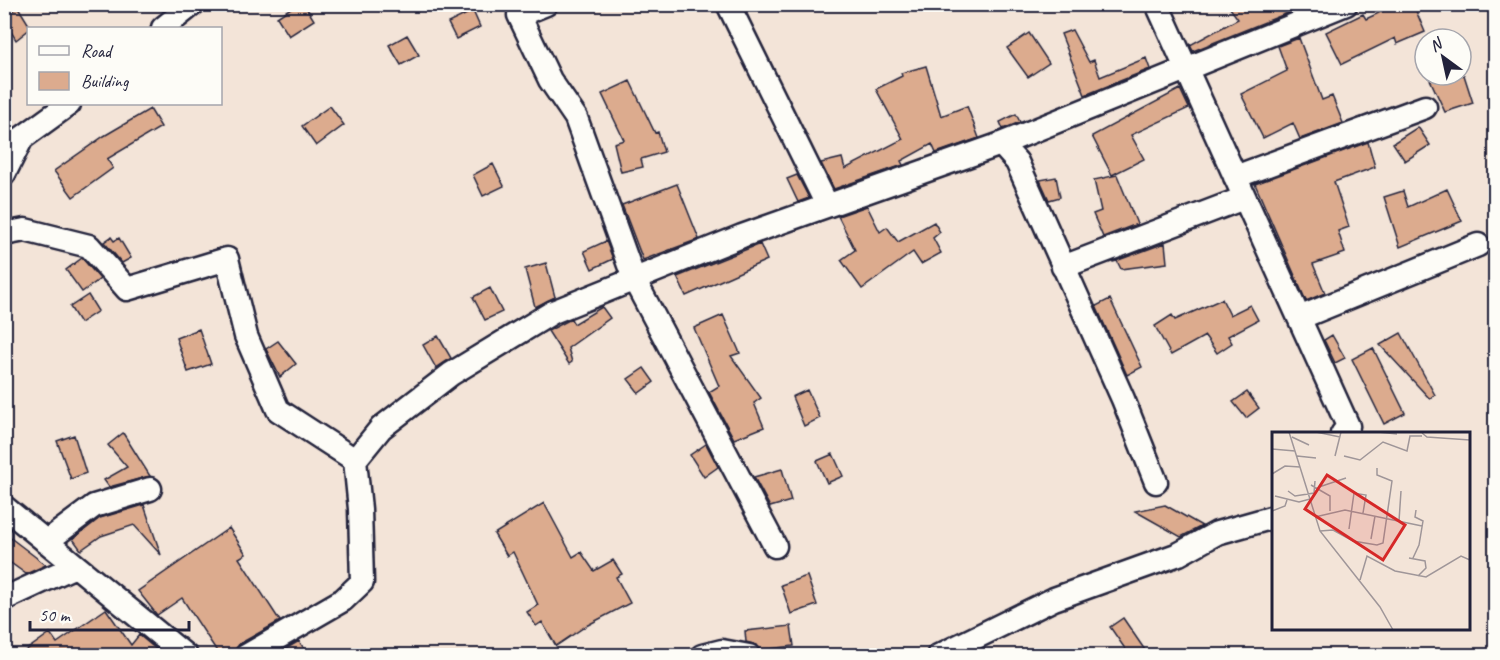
<svg xmlns="http://www.w3.org/2000/svg" width="1500" height="660" viewBox="0 0 1500 660" font-family="Caveat,sans-serif">
  <rect width="100%" height="100%" fill="#f3e4d8"/>
  <filter id="ink" filterUnits="userSpaceOnUse"><feTurbulence type="fractalNoise" baseFrequency=".0167" numOctaves="2"/><feDisplacementMap in="SourceGraphic" scale="12" xChannelSelector="R" yChannelSelector="G"/><feConvolveMatrix kernelMatrix="1 2 1 2 8 2 1 2 1" color-interpolation-filters="sRGB"/></filter>
  <g filter="url(#ink)">
    <path fill="#dcab8e" stroke="#22223b" stroke-width="1.5" d="M 297,4 L 304,4 L 314,20 L 289,36 L 277,17 Z
      M 1227,4 L 1287,4 L 1290,12 L 1193,51 L 1190,45 L 1238,19 Z
      M 1398,4 L 1413,4 L 1425,32 L 1397,44 L 1395,38 L 1342,64 L 1326,32 L 1363,14 L 1366,19 Z
      M 18,7 L 31,28 L 16,40 L 4,20 L 4,15 Z
      M 473,11 L 480,27 L 456,39 L 448,23 Z
      M 1072,30 L 1089,62 L 1094,60 L 1100,77 L 1146,58 L 1150,69 L 1085,95 L 1061,34 Z
      M 1029,33 L 1049,63 L 1028,77 L 1007,48 Z
      M 407,35 L 419,55 L 401,65 L 389,45 Z
      M 1299,38 L 1322,100 L 1332,96 L 1343,123 L 1300,139 L 1293,123 L 1263,138 L 1241,94 L 1287,71 L 1278,46 Z
      M 926,66 L 941,116 L 967,106 L 979,138 L 936,153 L 932,144 L 901,161 L 903,165 L 834,189 L 821,163 L 842,158 L 845,169 L 903,139 L 876,89 L 902,76 L 901,73 Z
      M 1428,75 L 1464,75 L 1473,103 L 1445,112 Z
      M 630,81 L 655,133 L 658,132 L 664,152 L 641,159 L 643,167 L 621,172 L 614,143 L 624,140 L 602,94 Z
      M 1180,89 L 1189,108 L 1131,135 L 1144,159 L 1112,175 L 1092,136 Z
      M 330,106 L 344,125 L 316,146 L 302,126 Z
      M 150,109 L 161,127 L 107,159 L 113,168 L 73,197 L 54,171 L 104,136 Z
      M 1016,114 L 1020,122 L 1003,129 L 1000,122 Z
      M 1418,127 L 1430,145 L 1405,161 L 1393,143 Z
      M 1368,142 L 1375,167 L 1334,182 L 1349,227 L 1338,231 L 1345,253 L 1313,264 L 1325,293 L 1306,301 L 1255,184 Z
      M 493,164 L 504,186 L 483,196 L 473,175 Z
      M 797,175 L 809,198 L 798,202 L 787,179 Z
      M 1117,175 L 1137,224 L 1103,237 L 1093,214 L 1101,211 L 1094,180 Z
      M 1056,177 L 1060,197 L 1049,200 L 1040,180 Z
      M 677,184 L 699,239 L 643,260 L 622,205 Z
      M 1447,189 L 1462,221 L 1400,247 L 1384,197 L 1403,191 L 1408,207 Z
      M 867,206 L 880,232 L 887,227 L 898,242 L 934,222 L 940,232 L 933,238 L 941,253 L 921,264 L 913,252 L 862,289 L 841,260 L 855,250 L 838,216 Z
      M 111,237 L 114,241 L 119,238 L 131,258 L 122,263 L 104,242 Z
      M 606,241 L 613,259 L 592,269 L 584,251 Z
      M 1165,243 L 1167,263 L 1121,269 L 1117,261 L 1113,262 Z
      M 760,244 L 767,260 L 686,296 L 677,277 Z
      M 82,258 L 100,279 L 82,292 L 66,270 Z
      M 546,263 L 555,297 L 535,307 L 525,269 Z
      M 490,288 L 502,312 L 485,320 L 473,297 Z
      M 88,295 L 98,311 L 80,323 L 70,307 Z
      M 1110,299 L 1142,367 L 1127,375 L 1096,306 Z
      M 1222,299 L 1230,315 L 1250,305 L 1258,320 L 1228,336 L 1232,343 L 1217,353 L 1205,336 L 1171,355 L 1155,326 L 1172,315 L 1175,320 Z
      M 602,307 L 610,318 L 568,348 L 572,362 L 569,364 L 548,331 L 571,319 L 574,324 Z
      M 723,315 L 740,353 L 731,356 L 761,398 L 754,403 L 764,427 L 734,439 L 709,392 L 719,386 L 694,328 Z
      M 199,329 L 211,364 L 188,372 L 176,338 Z
      M 1401,333 L 1435,395 L 1430,399 L 1380,345 Z
      M 1332,335 L 1345,358 L 1335,363 L 1324,340 Z
      M 438,336 L 451,358 L 436,368 L 423,345 Z
      M 278,341 L 296,364 L 280,377 L 266,349 Z
      M 1373,348 L 1405,413 L 1384,424 L 1352,359 Z
      M 644,368 L 654,382 L 639,393 L 628,379 Z
      M 807,390 L 820,418 L 804,426 L 792,397 Z
      M 1247,392 L 1259,408 L 1246,418 L 1233,402 Z
      M 123,433 L 150,476 L 109,487 L 104,480 L 127,467 L 108,445 Z
      M 74,435 L 86,473 L 71,479 L 57,441 Z
      M 706,444 L 718,467 L 704,477 L 690,455 Z
      M 833,454 L 843,476 L 827,483 L 817,461 Z
      M 782,469 L 791,501 L 770,507 L 754,477 Z
      M 544,503 L 573,557 L 581,552 L 594,571 L 613,560 L 622,574 L 616,577 L 630,603 L 586,626 L 556,646 L 542,622 L 536,626 L 527,612 L 538,605 L 513,552 L 507,556 L 494,534 Z
      M 144,505 L 161,555 L 134,525 L 101,536 L 81,550 L 73,539 L 100,518 Z
      M 1165,505 L 1202,526 L 1181,537 L 1135,511 Z
      M 229,528 L 246,554 L 239,558 L 280,621 L 239,644 L 233,656 L 220,656 L 182,598 L 157,615 L 138,591 Z
      M 4,533 L 46,565 L 26,574 L 4,558 Z
      M 807,576 L 817,605 L 791,614 L 781,585 Z
      M 106,609 L 131,645 L 139,635 L 164,656 L 18,656 L 50,633 L 57,643 Z
      M 1123,618 L 1149,656 L 1130,656 L 1110,627 Z
      M 791,626 L 794,646 L 761,650 L 757,645 L 746,642 L 745,631 Z
      M 299,641 L 309,656 L 274,656 Z"/>
    <g fill="none" stroke-linecap="round" stroke-linejoin="round">
      <g stroke="#22223b" stroke-width="27">
        <path id="street" d="M 546,4 L 519,15 L 550,80 L 576,118 L 634,279 L 775,546
          M 728,4 L 827,205
          M 1157,4 L 1348,426 L 1342,434
          M 163,28 L 193,4
          M 1001,144 L 1017,162 L 1123,399 L 1156,482
          M 4,174 L 22,138 L 69,104
          M 1235,177 L 1425,107
          M 4,234 L 25,230 L 89,246 L 127,289 L 227,259 L 246,336 L 278,410 L 355,460
          M 1063,267 L 1244,198
          M 1299,318 L 1478,245
          M 4,507 L 186,656
          M 46,542 L 94,506 L 150,489
          M 4,599 L 75,566
          M 246,656 L 343,600 L 362,582 L 360,509 L 355,460 L 381,428 L 451,374 L 553,312 L 742,236 L 1001,144 L 1346,4
          M 702,656 L 722,651 L 749,656
          M 938,656 L 1054,599 L 1179,554 L 1217,533 L 1274,517"/>
      </g>
      <use href="#street" stroke="#fdfcf7" stroke-width="22"/>
    </g>
  </g>
  <g transform="translate(1272 432)">
    <rect width="198" height="198" fill="#f3e4d8"/>
    <path fill="none" stroke="#9f9699" stroke-width="1.5" d="M 17,0 L 48,99 L 108,175 L 121,198M 44,0 L 68,5M 106,0 L 125,2M 150,1 L 155,5 L 198,8M 20,5 L 37,13M 0,17 L 23,19M 25,24 L 44,26M 63,24 L 69,0M 72,24 L 88,28 L 111,10 L 135,19 L 138,4 L 150,4M 0,42 L 13,34 L 28,35M 39,53 L 58,64 L 58,79M 47,55 L 74,46M 16,59 L 23,64 L 42,61 L 43,49M 3,64 L 27,70 L 38,67M 0,79 L 13,74 L 15,68M 43,85 L 73,78 L 150,94M 127,89 L 129,59M 77,97 L 82,61 L 94,63 L 91,81M 48,99 L 61,98 L 81,109 L 105,113 L 111,111 L 120,49 L 105,43 L 105,36M 99,107 L 103,84M 137,126 L 153,129 L 154,136 L 146,144M 141,126 L 147,113 L 151,89 L 143,85 L 144,78M 88,148 L 95,124 L 123,139 L 154,145 L 189,124 L 198,128"/>
    <path fill="#d62828" fill-opacity="0.15" stroke="#d62828" stroke-width="3" d="M 55,43 L 133,93 L 111,128 L 33,77 Z"/>
    <rect width="198" height="198" fill="none" stroke="#22223b" stroke-width="3"/>
  </g>
  <rect width="1500" height="660" fill="none" stroke="#fdfcf7" stroke-width="24"/>
  <rect x="12" y="12" width="1476" height="636" fill="none" stroke="#22223b" stroke-width="2" filter="url(#ink)"/>
  <rect x="27" y="27" width="195" height="78" fill="#fdfcf7" stroke="#a5a5ac" stroke-width="1.5"/>
  <rect x="39" y="46" width="30" height="9" fill="#fdfcf7" stroke="#a5a5ac" stroke-width="1.5"/>
  <text x="81" y="57" font-size="18" fill="#22223b">Road</text>
  <rect x="39" y="72" width="30" height="18" fill="#dcab8e" stroke="#a5a5ac" stroke-width="1.5"/>
  <text x="81" y="87" font-size="18" fill="#22223b">Building</text>
  <g transform="translate(1443 57) rotate(327)"><circle r="28" fill="#fdfcf7" stroke="#a5a5ac" stroke-width="1.5"/>
  <path d="M0-4.5L10 22L0 15L-10 22Z" fill="#22223b"/>
  <text y="-9" font-size="16" font-weight="bold" text-anchor="middle" fill="#22223b">N</text>
  </g>
  <path d="M30 621v9h159v-9" fill="none" stroke="#22223b" stroke-width="3"/>
  <text x="39" y="621" font-size="18" fill="#22223b" stroke="#fdfcf7" stroke-width="4.5" paint-order="stroke">50 m</text>
</svg>
